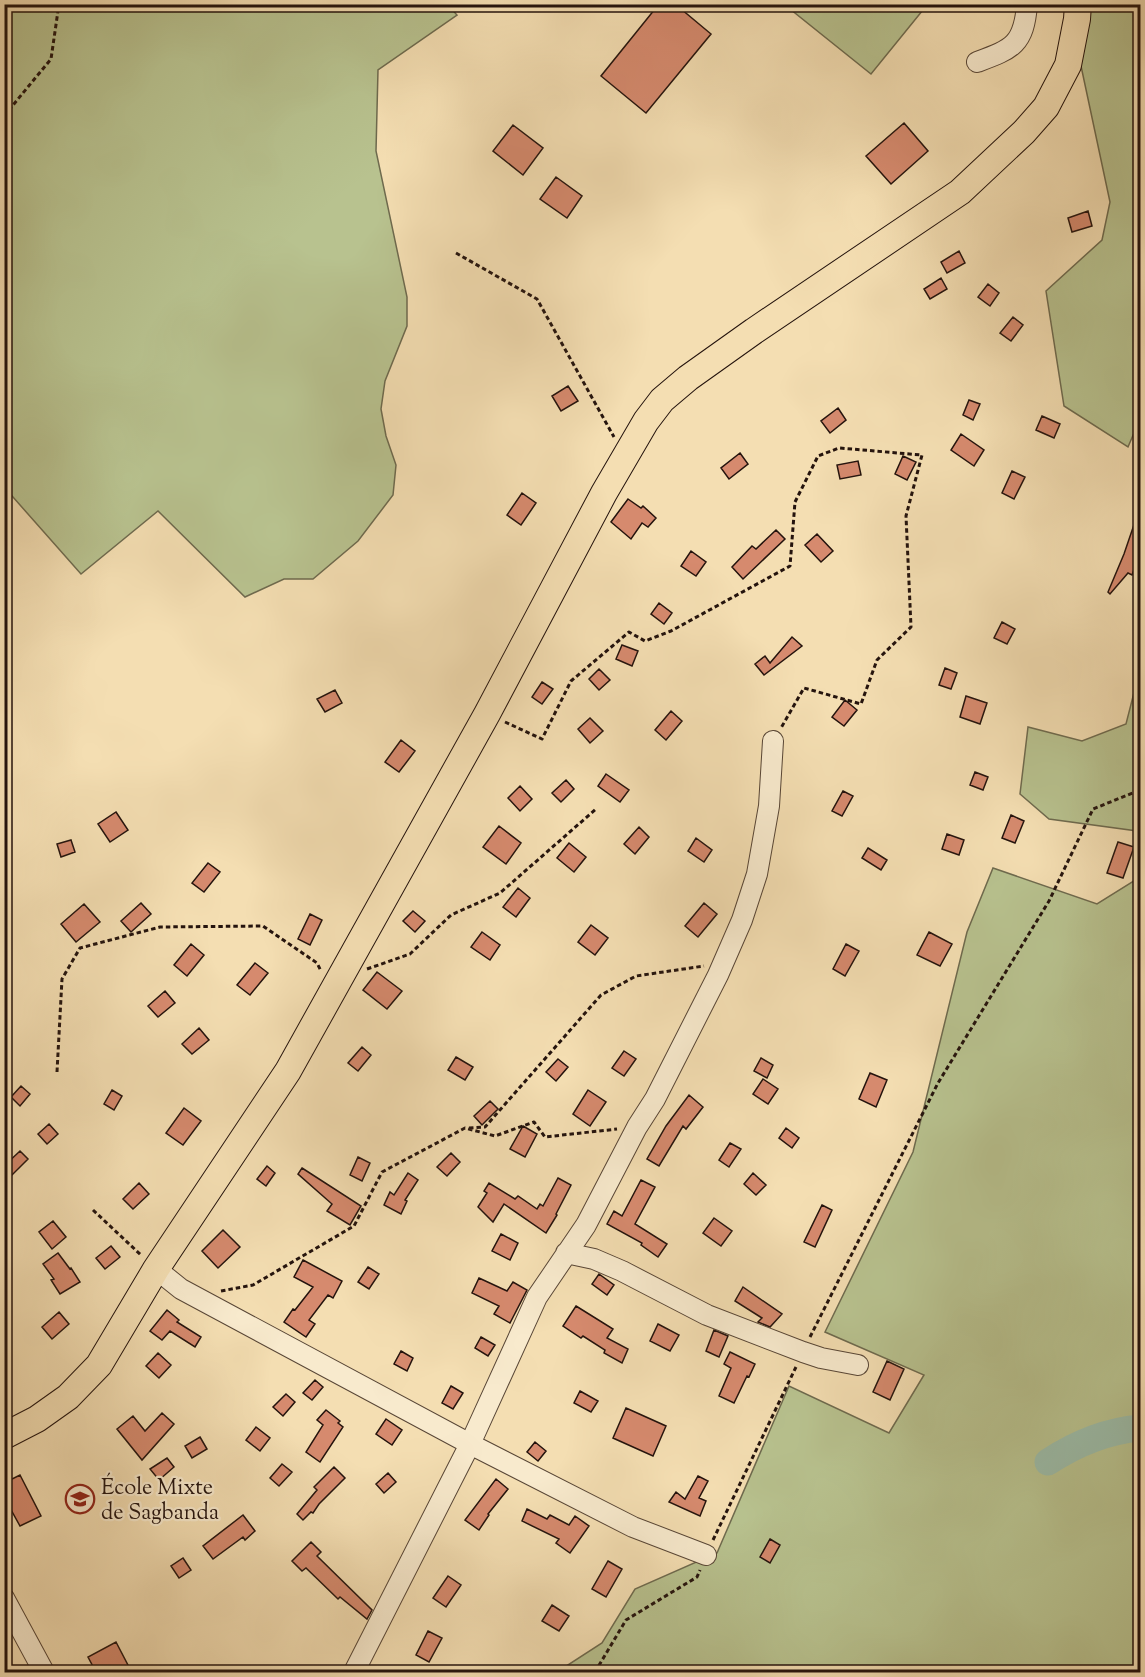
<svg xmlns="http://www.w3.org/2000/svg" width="1145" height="1677" viewBox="0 0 1145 1677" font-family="'Sorts Mill Goudy',serif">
  <rect width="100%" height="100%" fill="#f4deb2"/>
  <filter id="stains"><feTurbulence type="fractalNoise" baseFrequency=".00333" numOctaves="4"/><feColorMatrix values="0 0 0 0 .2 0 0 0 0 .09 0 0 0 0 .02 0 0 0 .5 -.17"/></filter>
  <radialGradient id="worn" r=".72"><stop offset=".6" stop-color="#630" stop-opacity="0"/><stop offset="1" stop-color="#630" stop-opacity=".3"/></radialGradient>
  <path fill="#b8c28f" stroke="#6e6a4e" stroke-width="1.5" d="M 447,4 L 457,15 L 378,70 L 376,151 L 407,297 L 407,326 L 385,381 L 381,409 L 386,436 L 396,465 L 393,495 L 358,541 L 313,579 L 284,579 L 245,597 L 158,511 L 81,574 L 5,488 L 5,5 Z
    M 785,5 L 927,5 L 871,74 Z
    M 1068,5 L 1140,5 L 1140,419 L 1128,447 L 1064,406 L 1046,291 L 1102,240 L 1110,202 Z
    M 1140,669 L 1140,867 L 1137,831 L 1049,819 L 1020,794 L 1028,727 L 1082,741 L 1126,724 Z
    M 993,868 L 1097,904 L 1140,877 L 1140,1672 L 557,1672 L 602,1643 L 635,1589 L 717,1553 L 789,1386 L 889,1433 L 924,1375 L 825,1332 L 913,1152 L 967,932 Z"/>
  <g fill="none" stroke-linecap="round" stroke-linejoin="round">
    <path stroke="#9cbca8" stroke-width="27" d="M 1048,1462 C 1077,1443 1106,1431 1140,1428"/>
  </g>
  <path fill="#d68a6e" stroke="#24130d" stroke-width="1.5" d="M 659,4 L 675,4 L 711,34 L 646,113 L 601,76 Z
    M 904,123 L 928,151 L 891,184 L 866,156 Z
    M 513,125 L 543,148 L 523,175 L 493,151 Z
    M 556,177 L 582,196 L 567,218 L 540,199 Z
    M 1088,211 L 1092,226 L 1072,232 L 1068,218 Z
    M 959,251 L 965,263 L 947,273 L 941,262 Z
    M 941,278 L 947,289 L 930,299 L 924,289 Z
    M 988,284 L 999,293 L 990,306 L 978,297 Z
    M 1013,317 L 1023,325 L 1011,341 L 1000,333 Z
    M 568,386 L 578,401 L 561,411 L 552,396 Z
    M 969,400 L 980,404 L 973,420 L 963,415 Z
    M 838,408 L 846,420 L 830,433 L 821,421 Z
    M 1042,416 L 1060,424 L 1054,438 L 1036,430 Z
    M 961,434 L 984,450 L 974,466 L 951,450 Z
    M 740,453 L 748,464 L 729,479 L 721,468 Z
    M 903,456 L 916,462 L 907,480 L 895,474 Z
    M 858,461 L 861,475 L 840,479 L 837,465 Z
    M 1012,471 L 1025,477 L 1014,499 L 1002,493 Z
    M 522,493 L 536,503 L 521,525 L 507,515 Z
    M 628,499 L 641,508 L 643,506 L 656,518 L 648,527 L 642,523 L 631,539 L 611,522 Z
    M 1139,510 L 1140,553 L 1132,575 L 1128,573 L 1110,594 L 1108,592 L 1124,554 Z
    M 776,530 L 785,539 L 743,579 L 732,567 L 752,546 L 756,549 Z
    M 817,534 L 833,551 L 821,562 L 805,545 Z
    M 691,551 L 706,562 L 696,576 L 681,566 Z
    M 659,603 L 672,613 L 664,624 L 651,614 Z
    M 1002,622 L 1015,629 L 1007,644 L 994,638 Z
    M 792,637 L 802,646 L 764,675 L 755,664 L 765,656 L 770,663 Z
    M 622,645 L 638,651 L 632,666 L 616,659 Z
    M 945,668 L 957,673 L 951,689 L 939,685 Z
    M 599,669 L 610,680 L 599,690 L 589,679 Z
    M 542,682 L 553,689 L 542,704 L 532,697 Z
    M 335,690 L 342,703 L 325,712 L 317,699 Z
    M 966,696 L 987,703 L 980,724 L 960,717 Z
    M 845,700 L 857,710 L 844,726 L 832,717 Z
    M 671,711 L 682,721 L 666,740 L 655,730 Z
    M 590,718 L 603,731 L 590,743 L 578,729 Z
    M 401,740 L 415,751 L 399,772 L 385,762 Z
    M 975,772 L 988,777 L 983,790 L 970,785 Z
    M 606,774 L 629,790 L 620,802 L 598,786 Z
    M 566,780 L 574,789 L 561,802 L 552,793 Z
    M 520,786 L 532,799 L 520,811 L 508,798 Z
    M 843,791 L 853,796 L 842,816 L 832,811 Z
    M 116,812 L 128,830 L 110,842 L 98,824 Z
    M 1011,815 L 1024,821 L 1015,843 L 1002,838 Z
    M 499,826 L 521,843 L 506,864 L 483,847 Z
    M 639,827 L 649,837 L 635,854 L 624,844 Z
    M 947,834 L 964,840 L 959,855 L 942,849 Z
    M 696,838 L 712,850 L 704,862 L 688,851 Z
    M 71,840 L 75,852 L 61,857 L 57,844 Z
    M 1118,842 L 1134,847 L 1123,878 L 1107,873 Z
    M 569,843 L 586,857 L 574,872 L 557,858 Z
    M 868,848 L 887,860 L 881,870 L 862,858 Z
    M 208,863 L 220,872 L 204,892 L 192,883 Z
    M 518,888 L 530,898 L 516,917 L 503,907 Z
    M 141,903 L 151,914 L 131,932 L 121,921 Z
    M 704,903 L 717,914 L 698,937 L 685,926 Z
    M 84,904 L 100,922 L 76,942 L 61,924 Z
    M 413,911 L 425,921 L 415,932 L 403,921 Z
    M 310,914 L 322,920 L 310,945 L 298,939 Z
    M 591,925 L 608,938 L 595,955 L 578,942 Z
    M 482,932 L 500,945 L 490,960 L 471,947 Z
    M 929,932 L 952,944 L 940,966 L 917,955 Z
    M 191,944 L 204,955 L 187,976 L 174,965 Z
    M 846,944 L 859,951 L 845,976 L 833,969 Z
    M 255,963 L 268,973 L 250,995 L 237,985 Z
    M 377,972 L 402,991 L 387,1009 L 363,990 Z
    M 165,991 L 175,1003 L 158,1017 L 148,1006 Z
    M 199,1028 L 209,1040 L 192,1054 L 182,1044 Z
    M 362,1047 L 371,1055 L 358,1071 L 348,1063 Z
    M 624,1051 L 636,1059 L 624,1076 L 612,1068 Z
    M 456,1057 L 473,1067 L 465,1080 L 448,1070 Z
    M 761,1058 L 773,1065 L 767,1078 L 754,1071 Z
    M 558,1059 L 568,1067 L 556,1081 L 546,1072 Z
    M 870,1073 L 887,1080 L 876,1107 L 859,1099 Z
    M 763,1079 L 778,1089 L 768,1104 L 753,1094 Z
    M 21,1086 L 30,1094 L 20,1106 L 11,1097 Z
    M 112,1090 L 122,1096 L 114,1110 L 104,1104 Z
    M 588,1090 L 606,1102 L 590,1126 L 573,1114 Z
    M 689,1095 L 703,1107 L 686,1129 L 683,1126 L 659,1166 L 647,1159 L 666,1126 Z
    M 490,1101 L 498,1109 L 482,1125 L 474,1116 Z
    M 184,1108 L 201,1121 L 183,1145 L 166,1133 Z
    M 49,1124 L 58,1134 L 47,1144 L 38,1134 Z
    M 523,1126 L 537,1134 L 525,1157 L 510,1149 Z
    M 786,1128 L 799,1138 L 792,1148 L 779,1138 Z
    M 730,1143 L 741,1149 L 729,1167 L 719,1160 Z
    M 20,1151 L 28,1159 L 12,1175 L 4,1166 Z
    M 451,1153 L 460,1162 L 447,1176 L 437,1167 Z
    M 358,1157 L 370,1163 L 362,1181 L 350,1175 Z
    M 267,1166 L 275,1173 L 266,1186 L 257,1179 Z
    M 302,1168 L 361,1206 L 350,1225 L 327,1211 L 332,1204 L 298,1174 Z
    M 408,1173 L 418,1180 L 405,1200 L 407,1201 L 401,1214 L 384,1205 L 390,1192 L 394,1195 Z
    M 753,1173 L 766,1185 L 756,1195 L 744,1184 Z
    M 558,1178 L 571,1185 L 556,1214 L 557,1215 L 546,1233 L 504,1204 L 493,1222 L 478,1207 L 487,1193 L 484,1191 L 489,1183 L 515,1199 L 518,1196 L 537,1209 L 540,1204 L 543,1206 Z
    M 641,1180 L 655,1187 L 635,1224 L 667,1244 L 658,1257 L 641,1245 L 642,1243 L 607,1224 L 614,1211 L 622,1216 Z
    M 139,1183 L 149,1194 L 133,1209 L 123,1199 Z
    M 822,1205 L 832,1210 L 815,1247 L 804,1242 Z
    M 714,1218 L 732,1231 L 721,1246 L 703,1233 Z
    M 53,1221 L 66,1237 L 52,1249 L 39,1232 Z
    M 223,1230 L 240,1247 L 218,1268 L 202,1251 Z
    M 501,1234 L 518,1243 L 510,1260 L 492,1251 Z
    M 111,1246 L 120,1257 L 105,1269 L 96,1258 Z
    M 58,1253 L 70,1269 L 71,1268 L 80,1282 L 60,1294 L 51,1280 L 54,1279 L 43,1264 Z
    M 303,1260 L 342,1281 L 333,1298 L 328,1295 L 309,1320 L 315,1324 L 306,1337 L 284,1322 L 293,1309 L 295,1310 L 313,1287 L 294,1277 Z
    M 368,1267 L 379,1274 L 369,1289 L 358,1282 Z
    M 599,1274 L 614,1285 L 607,1295 L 592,1284 Z
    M 479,1278 L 507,1291 L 513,1282 L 527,1290 L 510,1323 L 494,1314 L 499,1306 L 472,1293 Z
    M 743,1287 L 782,1314 L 770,1327 L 758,1322 L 762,1318 L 735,1301 Z
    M 576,1306 L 613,1329 L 607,1338 L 628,1349 L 622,1363 L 604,1353 L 605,1350 L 583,1336 L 581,1338 L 563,1326 Z
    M 167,1310 L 179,1320 L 177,1322 L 201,1337 L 195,1347 L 170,1331 L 162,1340 L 150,1331 Z
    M 59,1312 L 69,1324 L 52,1339 L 42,1327 Z
    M 658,1324 L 679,1335 L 670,1351 L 650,1341 Z
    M 714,1330 L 728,1336 L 719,1357 L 706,1351 Z
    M 481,1337 L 495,1345 L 488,1356 L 475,1348 Z
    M 401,1351 L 413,1358 L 407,1371 L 394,1364 Z
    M 730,1352 L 755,1364 L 749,1377 L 747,1376 L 734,1403 L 719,1396 L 731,1368 L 724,1364 Z
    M 158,1353 L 171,1365 L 159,1378 L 146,1366 Z
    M 887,1361 L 904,1369 L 890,1400 L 873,1392 Z
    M 315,1380 L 323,1387 L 312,1400 L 303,1393 Z
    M 451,1386 L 463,1393 L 453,1409 L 442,1403 Z
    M 580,1391 L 598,1401 L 591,1412 L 574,1403 Z
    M 286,1394 L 295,1402 L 283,1416 L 273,1407 Z
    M 626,1408 L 666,1426 L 653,1456 L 613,1438 Z
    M 326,1410 L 340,1421 L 338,1423 L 343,1427 L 320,1462 L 306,1452 L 323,1425 L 317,1420 Z
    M 162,1413 L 174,1424 L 142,1460 L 117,1429 L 133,1416 L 145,1431 Z
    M 386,1419 L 402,1430 L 392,1445 L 376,1434 Z
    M 256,1427 L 270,1438 L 260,1451 L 246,1440 Z
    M 200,1437 L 207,1449 L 192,1458 L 185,1446 Z
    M 535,1442 L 546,1451 L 538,1461 L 527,1452 Z
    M 167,1458 L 174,1467 L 159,1480 L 150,1469 Z
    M 282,1464 L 292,1472 L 279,1486 L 270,1478 Z
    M 334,1467 L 345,1478 L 319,1504 L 313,1513 L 311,1512 L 303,1520 L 297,1514 L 317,1490 L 314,1487 Z
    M 388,1473 L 396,1482 L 384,1493 L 376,1484 Z
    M 20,1475 L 41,1516 L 20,1526 L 4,1497 L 4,1483 Z
    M 698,1476 L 708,1481 L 699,1498 L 706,1501 L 700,1516 L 669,1502 L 676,1492 L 685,1499 Z
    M 496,1479 L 508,1489 L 488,1514 L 489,1515 L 479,1530 L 465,1520 Z
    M 527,1509 L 547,1519 L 550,1515 L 569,1525 L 575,1516 L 589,1526 L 570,1553 L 556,1543 L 559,1539 L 522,1521 Z
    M 243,1515 L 255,1531 L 245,1540 L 243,1537 L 213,1559 L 203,1546 Z
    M 770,1539 L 780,1545 L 770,1563 L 760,1557 Z
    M 311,1542 L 321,1552 L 317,1556 L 372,1610 L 367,1619 L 340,1597 L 338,1599 L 306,1568 L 302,1571 L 292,1561 Z
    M 183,1558 L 191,1570 L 179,1578 L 171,1566 Z
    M 608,1561 L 622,1569 L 606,1597 L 592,1589 Z
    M 448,1576 L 461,1585 L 446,1607 L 433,1598 Z
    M 552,1605 L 569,1616 L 559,1631 L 542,1621 Z
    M 428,1631 L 442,1638 L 429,1662 L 416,1655 Z
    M 116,1642 L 130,1669 L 123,1672 L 96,1672 L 88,1657 Z"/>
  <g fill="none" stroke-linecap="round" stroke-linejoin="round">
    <g stroke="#584636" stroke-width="22">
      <path id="minor" d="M 977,62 C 1012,49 1024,45 1027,4
        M 566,1253 L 594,1259 L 622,1271 L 707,1315 L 803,1352 L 821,1358 L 858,1365
        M 156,1269 L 181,1289 L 470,1444 L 633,1527 L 706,1555
        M 4,1598 L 44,1672
        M 354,1672 L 470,1444 L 537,1297 L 586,1225 L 637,1127 L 655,1099 L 718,975 L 742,920 L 757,874 L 769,806 L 773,741"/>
    </g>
    <g stroke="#24130d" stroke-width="28">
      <path id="major" d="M 4,1436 L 37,1419 L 68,1397 L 99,1365 L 156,1269 L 288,1071 L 487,714 L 604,493 L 646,421 L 662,400 L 688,378 L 754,331 L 960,192 L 1024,132 L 1046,107 L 1068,65 L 1077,19 L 1078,4"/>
    </g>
    <path stroke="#24130d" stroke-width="3" stroke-dasharray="4.5 3" stroke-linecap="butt" d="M 4,116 L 51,59 L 59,4
      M 456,253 L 537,299 L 614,437
      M 505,722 L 542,739 L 571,681 L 629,632 L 645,641 L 671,631 L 790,566 L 795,502 L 818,456 L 839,448 L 922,455 L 906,516 L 911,627 L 877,660 L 861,704 L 804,688 L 781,728
      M 367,969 L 410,954 L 451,915 L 500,893 L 596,809
      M 57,1072 L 62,979 L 80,948 L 160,927 L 263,926 L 317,963 L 321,971
      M 469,1128 L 485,1127 L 601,995 L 636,976 L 704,966
      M 93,1210 L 142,1256
      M 221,1291 L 253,1285 L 354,1226 L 382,1172 L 465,1128 L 495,1136 L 534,1122 L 545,1137 L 617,1129
      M 810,1337 L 938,1083 L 1049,901 L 1093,809 L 1140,790
      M 713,1540 L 796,1367
      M 595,1672 L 626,1620 L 697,1577 L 700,1570"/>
    <use href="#minor" stroke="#f8eacd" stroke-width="20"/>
    <use href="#major" stroke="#f4deb2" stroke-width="26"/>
  </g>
  <defs>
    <g id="school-ring" transform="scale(1.5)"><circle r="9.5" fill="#f8eacd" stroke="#8f2418" stroke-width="1.5"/><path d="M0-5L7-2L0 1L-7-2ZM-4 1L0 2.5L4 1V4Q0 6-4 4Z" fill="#8f2418"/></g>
  </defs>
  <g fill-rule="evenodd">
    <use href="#school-ring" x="80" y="1499"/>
  </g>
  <g text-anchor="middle" stroke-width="4.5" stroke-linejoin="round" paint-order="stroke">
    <g font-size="22" fill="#24130d" stroke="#f8eacd" text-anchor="start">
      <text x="101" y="1494">École Mixte<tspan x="101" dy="25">de Sagbanda</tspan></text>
    </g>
  </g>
  <rect width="1145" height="1677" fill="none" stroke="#f4deb2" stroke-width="24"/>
  <rect x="6" y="6" width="1133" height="1665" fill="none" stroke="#24130d" stroke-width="3"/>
  <rect x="12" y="12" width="1121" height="1653" fill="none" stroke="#24130d" stroke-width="1.5"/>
  <rect width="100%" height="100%" filter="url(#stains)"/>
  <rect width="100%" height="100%" fill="url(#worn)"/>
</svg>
